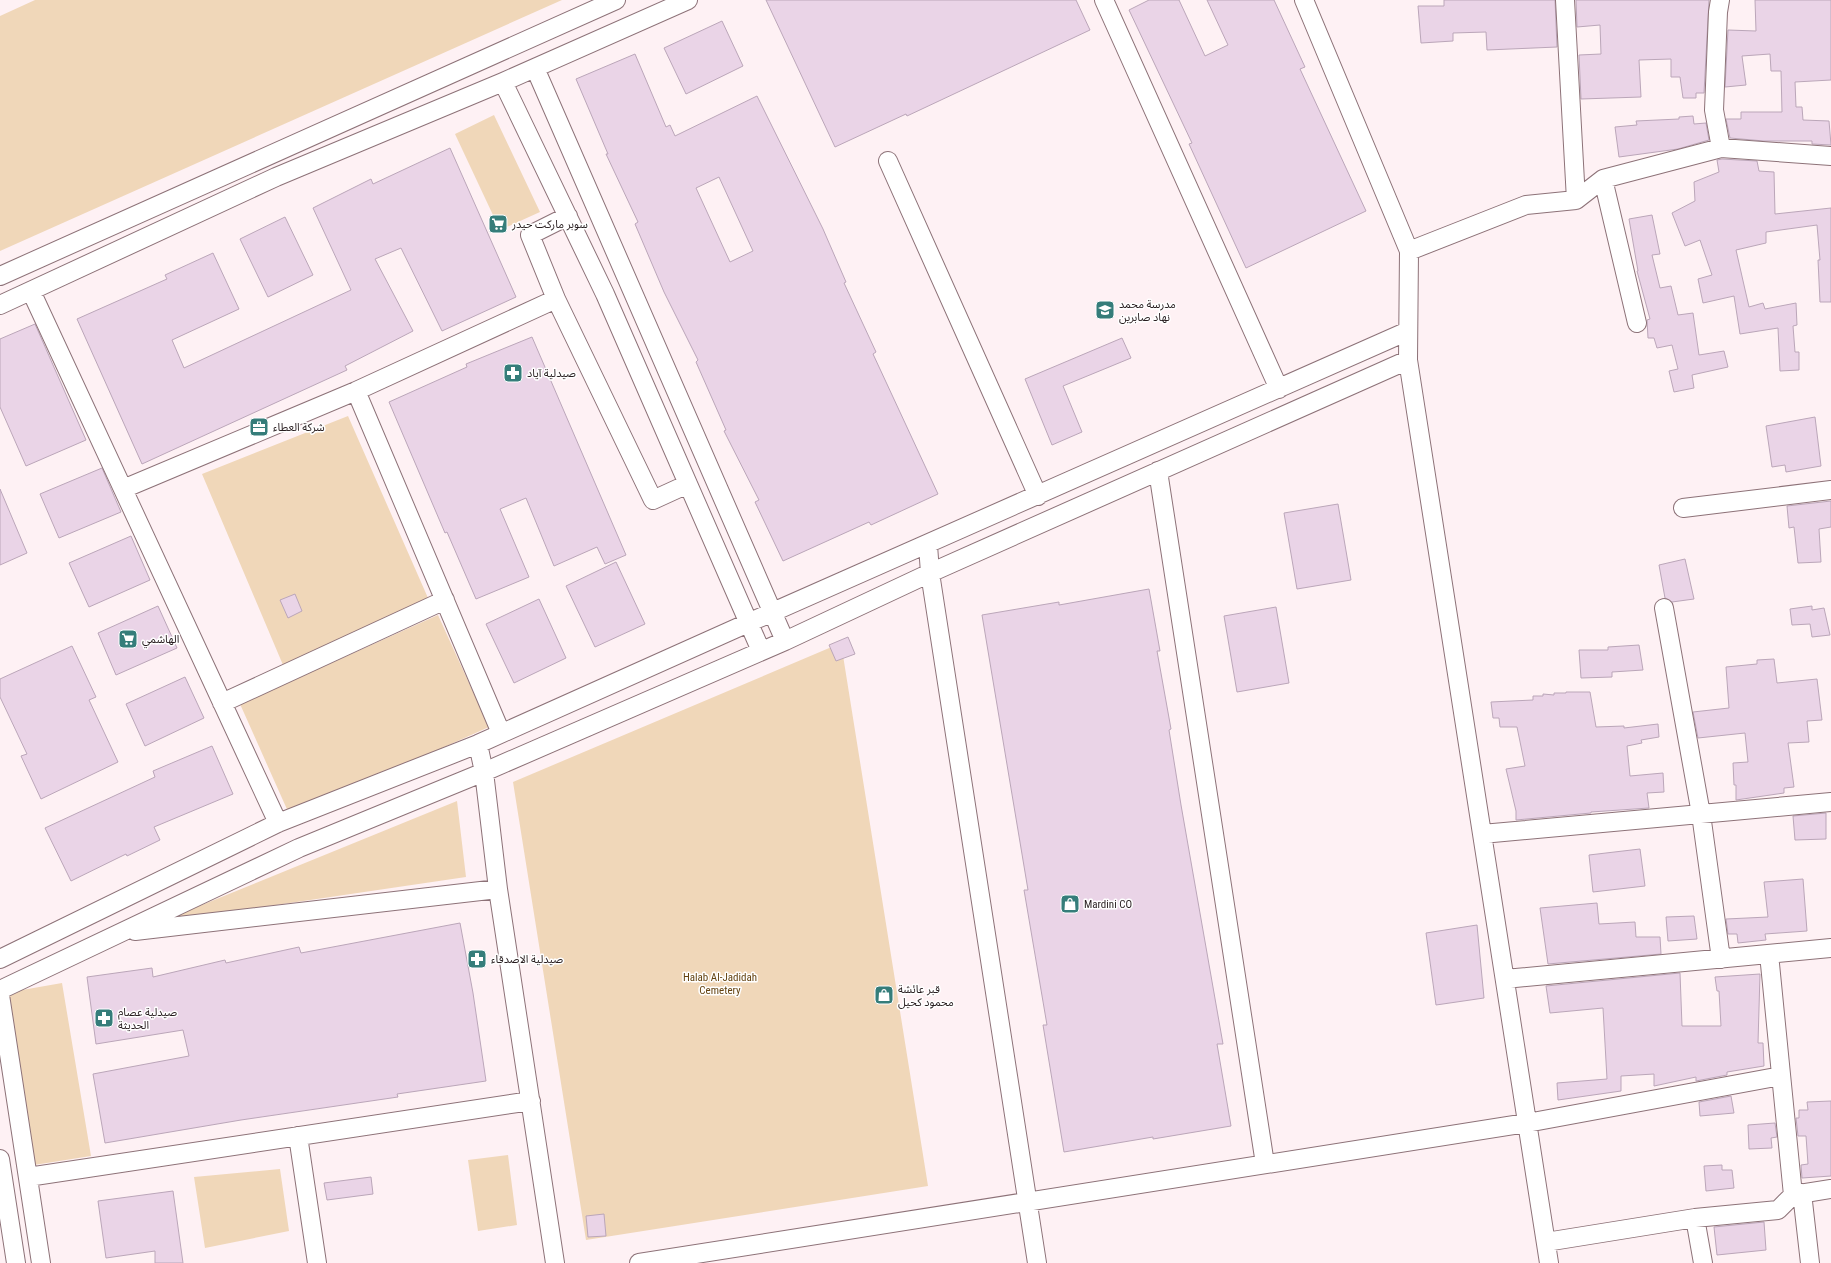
<svg xmlns="http://www.w3.org/2000/svg" width="1831" height="1263" viewBox="0 0 1831 1263" font-family="'Roboto Condensed','Noto Sans Arabic',sans-serif">
  <rect width="100%" height="100%" fill="#fef1f4"/>
  <path fill="#f0d7b9" d="M 35,0 L 562,0 L 0,251 L 0,16 Z
    M 494,115 L 540,212 L 500,230 L 455,134 Z
    M 348,416 L 428,598 L 283,665 L 202,474 Z
    M 438,615 L 489,727 L 290,816 L 240,704 Z
    M 841,643 L 928,1186 L 586,1240 L 513,782 Z
    M 457,801 L 466,877 L 160,922 Z
    M 62,983 L 91,1156 L 34,1165 L 5,993 Z
    M 508,1155 L 517,1225 L 478,1231 L 468,1160 Z
    M 280,1169 L 289,1231 L 205,1248 L 194,1177 Z"/>
  <path fill="#ead4e7" stroke="#bba6b9" fill-rule="evenodd" d="M 766,0 L 1076,0 L 1090,30 L 907,116 L 906,114 L 835,147 Z
    M 1149,0 L 1179,0 L 1205,56 L 1228,45 L 1207,0 L 1274,0 L 1305,67 L 1300,69 L 1366,211 L 1246,268 L 1189,144 L 1192,143 L 1129,10 Z
    M 1444,0 L 1555,0 L 1557,47 L 1487,50 L 1486,32 L 1453,33 L 1453,41 L 1421,43 L 1418,6 L 1444,6 Z
    M 1576,0 L 1709,0 L 1704,93 L 1696,93 L 1696,98 L 1683,98 L 1680,77 L 1671,77 L 1671,59 L 1639,60 L 1641,97 L 1581,99 L 1579,55 L 1601,54 L 1600,25 L 1577,27 Z
    M 1755,0 L 1831,0 L 1831,80 L 1795,82 L 1796,107 L 1802,107 L 1803,120 L 1829,121 L 1831,145 L 1812,144 L 1812,141 L 1764,141 L 1730,138 L 1726,119 L 1741,119 L 1741,112 L 1782,112 L 1781,71 L 1771,71 L 1770,54 L 1742,56 L 1746,85 L 1725,87 L 1728,30 L 1756,31 Z
    M 722,21 L 743,66 L 686,94 L 664,48 Z
    M 635,54 L 666,127 L 670,125 L 675,136 L 757,96 L 823,229 L 846,282 L 844,283 L 876,352 L 873,354 L 938,494 L 871,525 L 869,522 L 783,561 L 755,502 L 759,500 L 724,431 L 726,430 L 696,362 L 698,360 L 664,292 L 635,224 L 638,222 L 606,154 L 608,154 L 576,79 ZM 719,177 L 753,251 L 730,262 L 696,188 Z
    M 1693,116 L 1694,124 L 1706,123 L 1709,140 L 1678,149 L 1619,157 L 1615,127 L 1637,125 L 1636,121 L 1679,119 L 1679,117 Z
    M 450,148 L 516,297 L 442,331 L 401,248 L 375,259 L 413,331 L 345,366 L 347,370 L 142,464 L 77,319 L 167,279 L 165,275 L 213,253 L 239,309 L 172,340 L 184,368 L 351,290 L 313,208 L 371,179 L 373,184 Z
    M 1722,159 L 1757,161 L 1759,171 L 1774,172 L 1775,214 L 1831,208 L 1831,302 L 1820,302 L 1818,260 L 1820,260 L 1817,225 L 1766,232 L 1766,243 L 1736,250 L 1749,307 L 1763,303 L 1765,309 L 1796,303 L 1797,325 L 1793,326 L 1795,352 L 1799,352 L 1799,370 L 1780,371 L 1778,328 L 1740,334 L 1734,296 L 1703,303 L 1698,279 L 1712,275 L 1700,240 L 1685,246 L 1672,213 L 1695,201 L 1694,182 L 1719,172 L 1717,160 Z
    M 1652,215 L 1660,254 L 1652,255 L 1660,288 L 1671,286 L 1678,315 L 1693,313 L 1699,355 L 1724,351 L 1728,367 L 1692,375 L 1694,388 L 1674,392 L 1669,371 L 1678,369 L 1672,345 L 1657,348 L 1654,338 L 1648,338 L 1647,320 L 1650,319 L 1637,271 L 1638,271 L 1629,219 Z
    M 285,217 L 313,275 L 268,297 L 240,239 Z
    M 35,324 L 86,440 L 26,466 L 0,407 L 0,339 Z
    M 532,337 L 626,555 L 605,564 L 597,547 L 554,566 L 526,498 L 500,509 L 529,577 L 476,599 L 447,532 L 445,533 L 389,402 L 467,367 L 466,364 Z
    M 1122,338 L 1131,358 L 1063,386 L 1082,432 L 1052,445 L 1025,379 Z
    M 1815,417 L 1821,466 L 1786,472 L 1785,465 L 1772,467 L 1766,426 Z
    M 102,468 L 121,512 L 59,538 L 40,494 Z
    M 0,489 L 27,553 L 0,565 Z
    M 1831,501 L 1831,527 L 1819,529 L 1821,562 L 1798,563 L 1794,527 L 1789,528 L 1787,506 Z
    M 1338,504 L 1351,580 L 1297,589 L 1284,513 Z
    M 131,536 L 150,580 L 89,607 L 69,563 Z
    M 1685,559 L 1694,599 L 1672,602 L 1665,598 L 1659,565 Z
    M 616,562 L 645,624 L 595,647 L 566,586 Z
    M 1149,589 L 1160,651 L 1157,651 L 1171,729 L 1169,730 L 1181,805 L 1223,1044 L 1217,1044 L 1231,1126 L 1153,1139 L 1153,1137 L 1064,1152 L 1043,1025 L 1047,1025 L 1024,890 L 1028,890 L 982,615 L 1059,602 L 1059,605 Z
    M 295,594 L 302,611 L 288,618 L 280,600 Z
    M 539,599 L 566,658 L 514,683 L 486,624 Z
    M 158,606 L 177,648 L 116,675 L 98,633 Z
    M 1812,606 L 1812,610 L 1824,608 L 1830,635 L 1812,637 L 1810,624 L 1792,625 L 1790,609 Z
    M 1276,607 L 1289,683 L 1237,692 L 1224,616 Z
    M 848,637 L 855,654 L 836,661 L 829,645 Z
    M 1639,645 L 1643,670 L 1612,672 L 1612,677 L 1581,678 L 1579,650 L 1608,650 L 1608,647 Z
    M 72,646 L 96,697 L 89,700 L 118,762 L 41,799 L 21,756 L 27,754 L 0,697 L 0,679 Z
    M 1774,659 L 1777,683 L 1817,679 L 1822,720 L 1807,721 L 1809,742 L 1788,743 L 1794,787 L 1784,788 L 1784,793 L 1736,800 L 1736,785 L 1734,785 L 1733,763 L 1748,762 L 1745,733 L 1698,738 L 1693,712 L 1729,708 L 1726,667 L 1757,664 L 1757,660 Z
    M 185,677 L 204,718 L 145,746 L 126,704 Z
    M 1566,692 L 1590,692 L 1596,727 L 1624,726 L 1624,728 L 1658,724 L 1659,737 L 1641,740 L 1642,743 L 1627,746 L 1630,776 L 1663,773 L 1664,792 L 1647,793 L 1649,808 L 1591,812 L 1591,813 L 1516,820 L 1516,811 L 1506,769 L 1525,766 L 1517,727 L 1500,727 L 1499,718 L 1493,718 L 1491,702 L 1533,700 L 1533,696 L 1543,696 L 1543,694 L 1554,695 L 1554,693 L 1566,693 Z
    M 212,746 L 233,794 L 154,827 L 160,840 L 127,856 L 126,854 L 71,881 L 45,828 L 155,777 L 153,771 Z
    M 1826,813 L 1826,839 L 1795,840 L 1793,816 Z
    M 1640,849 L 1645,886 L 1593,892 L 1589,855 Z
    M 1803,879 L 1807,931 L 1765,934 L 1766,940 L 1738,943 L 1737,934 L 1728,934 L 1726,919 L 1768,917 L 1764,882 Z
    M 1597,903 L 1599,924 L 1635,922 L 1636,937 L 1660,937 L 1661,954 L 1548,964 L 1540,908 Z
    M 1694,916 L 1697,939 L 1668,941 L 1666,917 Z
    M 460,923 L 473,993 L 486,1081 L 397,1094 L 398,1097 L 241,1120 L 105,1143 L 93,1074 L 189,1056 L 183,1030 L 96,1044 L 87,977 L 152,968 L 153,977 L 225,960 L 226,963 L 299,947 L 301,953 Z
    M 1477,925 L 1484,998 L 1436,1005 L 1426,933 Z
    M 1680,973 L 1682,1026 L 1721,1026 L 1719,991 L 1717,991 L 1715,977 L 1760,974 L 1758,1043 L 1763,1043 L 1764,1066 L 1727,1072 L 1727,1075 L 1696,1081 L 1696,1077 L 1654,1086 L 1654,1074 L 1621,1076 L 1621,1091 L 1558,1100 L 1557,1083 L 1607,1079 L 1603,1008 L 1550,1013 L 1546,986 Z
    M 1731,1096 L 1734,1113 L 1700,1116 L 1699,1102 Z
    M 1831,1101 L 1831,1176 L 1802,1178 L 1801,1165 L 1808,1164 L 1806,1136 L 1798,1136 L 1796,1118 L 1799,1118 L 1799,1110 L 1808,1110 L 1807,1102 Z
    M 1775,1123 L 1777,1137 L 1771,1138 L 1772,1148 L 1749,1149 L 1748,1125 Z
    M 1722,1165 L 1722,1170 L 1732,1170 L 1734,1188 L 1706,1191 L 1704,1166 Z
    M 371,1177 L 373,1194 L 327,1200 L 324,1183 Z
    M 173,1191 L 183,1263 L 155,1263 L 155,1251 L 106,1258 L 98,1201 Z
    M 604,1214 L 606,1236 L 588,1237 L 586,1216 Z
    M 1764,1222 L 1766,1250 L 1717,1255 L 1714,1227 Z"/>
  <g fill="none" stroke-linecap="round" stroke-linejoin="round">
    <g stroke="#8d7278" stroke-width="20">
      <path id="minor" d="M 1104,0 L 1279,389
        M 1304,0 L 1409,251 L 1408,360 L 1549,1263
        M 1720,0 L 1718,12 L 1714,110 L 1721,148
        M 535,68 L 785,641
        M 503,82 L 605,294 L 761,651
        M 888,161 L 1038,496
        M 1603,179 L 1637,323
        M 1576,200 L 1603,179 L 1721,148 L 1831,156
        M 1409,251 L 1526,205 L 1576,200 L 1565,0
        M 0,276 L 616,0
        M 31,291 L 278,823
        M 556,299 L 653,500 L 688,484
        M 0,305 L 276,177 L 503,82 L 688,0
        M 356,391 L 556,299 L 530,235 L 568,216
        M 1158,471 L 1265,1164
        M 123,489 L 356,391 L 501,733
        M 1683,508 L 1831,490
        M 928,545 L 930,573 L 1037,1263
        M 1664,608 L 1701,814 L 1721,959
        M 222,703 L 445,600
        M 478,744 L 484,772 L 498,889 L 555,1263
        M 1482,834 L 1831,802
        M 135,931 L 498,889
        M 1769,954 L 1793,1195
        M 0,959 L 278,823 L 478,744 L 748,623 L 1408,331
        M 1505,979 L 1831,948
        M 0,990 L 299,848 L 484,772 L 785,641 L 930,573 L 1408,360
        M 0,995 L 41,1263
        M 298,1136 L 317,1263
        M 0,1159 L 16,1263
        M 28,1177 L 531,1101
        M 1802,1193 L 1810,1263
        M 1695,1218 L 1703,1263
        M 1546,1242 L 1695,1218 L 1778,1210 L 1793,1195 L 1831,1189
        M 639,1263 L 1527,1123 L 1781,1076"/>
    </g>
    <use href="#minor" stroke="#fff" stroke-width="18"/>
  </g>
  <defs>
    <g id="supermarket-square" transform="scale(1)"><rect x="-9" y="-9" width="18" height="18" rx="4" fill="#357d7a" stroke="#fff"/><path d="M-6-5.5h2.5l.6 2H6L4.5 2H-2.5L-4.4-4H-6ZM-1.5 3.2a1.3 1.3 0 1 0 .1 0ZM3 3.2a1.3 1.3 0 1 0 .1 0Z" fill="#fff"/></g>
    <g id="school-square" transform="scale(1)"><rect x="-9" y="-9" width="18" height="18" rx="4" fill="#357d7a" stroke="#fff"/><path d="M0-5L7-2L0 1L-7-2ZM-4 1L0 2.5L4 1V4Q0 6-4 4Z" fill="#fff"/></g>
    <g id="pharmacy-square" transform="scale(1)"><rect x="-9" y="-9" width="18" height="18" rx="4" fill="#357d7a" stroke="#fff"/><path d="M-2-6h4v4h4v4h-4v4h-4v-4h-4v-4h4Z" fill="#fff"/></g>
    <g id="office-square" transform="scale(1)"><rect x="-9" y="-9" width="18" height="18" rx="4" fill="#357d7a" stroke="#fff"/><path d="M-6-3h4V-5.5h4V-3h4V5H-6ZM-1-4.5V-3h2v-1.5ZM-6 0V1H6V0Z" fill="#fff"/></g>
    <g id="shop-square" transform="scale(1)"><rect x="-9" y="-9" width="18" height="18" rx="4" fill="#357d7a" stroke="#fff"/><path d="M-5-2.5h2.3a2.7 3.5 0 0 1 5.4 0H5L5.5 6h-11ZM-1.5-2.5h3a1.5 2.3 0 0 0-3 0Z" fill="#fff"/></g>
  </defs>
  <g fill-rule="evenodd">
    <use href="#supermarket-square" x="498" y="224"/>
    <use href="#school-square" x="1105" y="310"/>
    <use href="#pharmacy-square" x="513" y="373"/>
    <use href="#office-square" x="259" y="427"/>
    <use href="#supermarket-square" x="128" y="639"/>
    <use href="#shop-square" x="1070" y="904"/>
    <use href="#pharmacy-square" x="477" y="959"/>
    <use href="#shop-square" x="884" y="995"/>
    <use href="#pharmacy-square" x="104" y="1018"/>
  </g>
  <g text-anchor="middle" stroke-width="3" stroke-linejoin="round" paint-order="stroke">
    <g font-size="11" fill="#261c1e" stroke="#fff" text-anchor="start">
      <text x="512" y="228">سوبر ماركت حيدر</text>
      <text x="1119" y="308">مدرسة محمد<tspan x="1119" dy="13">نهاد صابرين</tspan></text>
      <text x="527" y="377">صيدلية آياد</text>
      <text x="273" y="431">شركة العطاء</text>
      <text x="142" y="643">الهاشمي</text>
      <text x="1084" y="908">Mardini CO</text>
      <text x="491" y="963">صيدلية الاصدقاء</text>
      <text x="898" y="993">قبر عائشة<tspan x="898" dy="13">محمود كحيل</tspan></text>
      <text x="118" y="1016">صيدلية عصام<tspan x="118" dy="13">الحديثة</tspan></text>
    </g>
    <g font-size="11" fill="#634210" stroke="#fff">
      <text x="720" y="981">Halab Al-Jadidah<tspan x="720" dy="13">Cemetery</tspan></text>
    </g>
  </g>
</svg>
